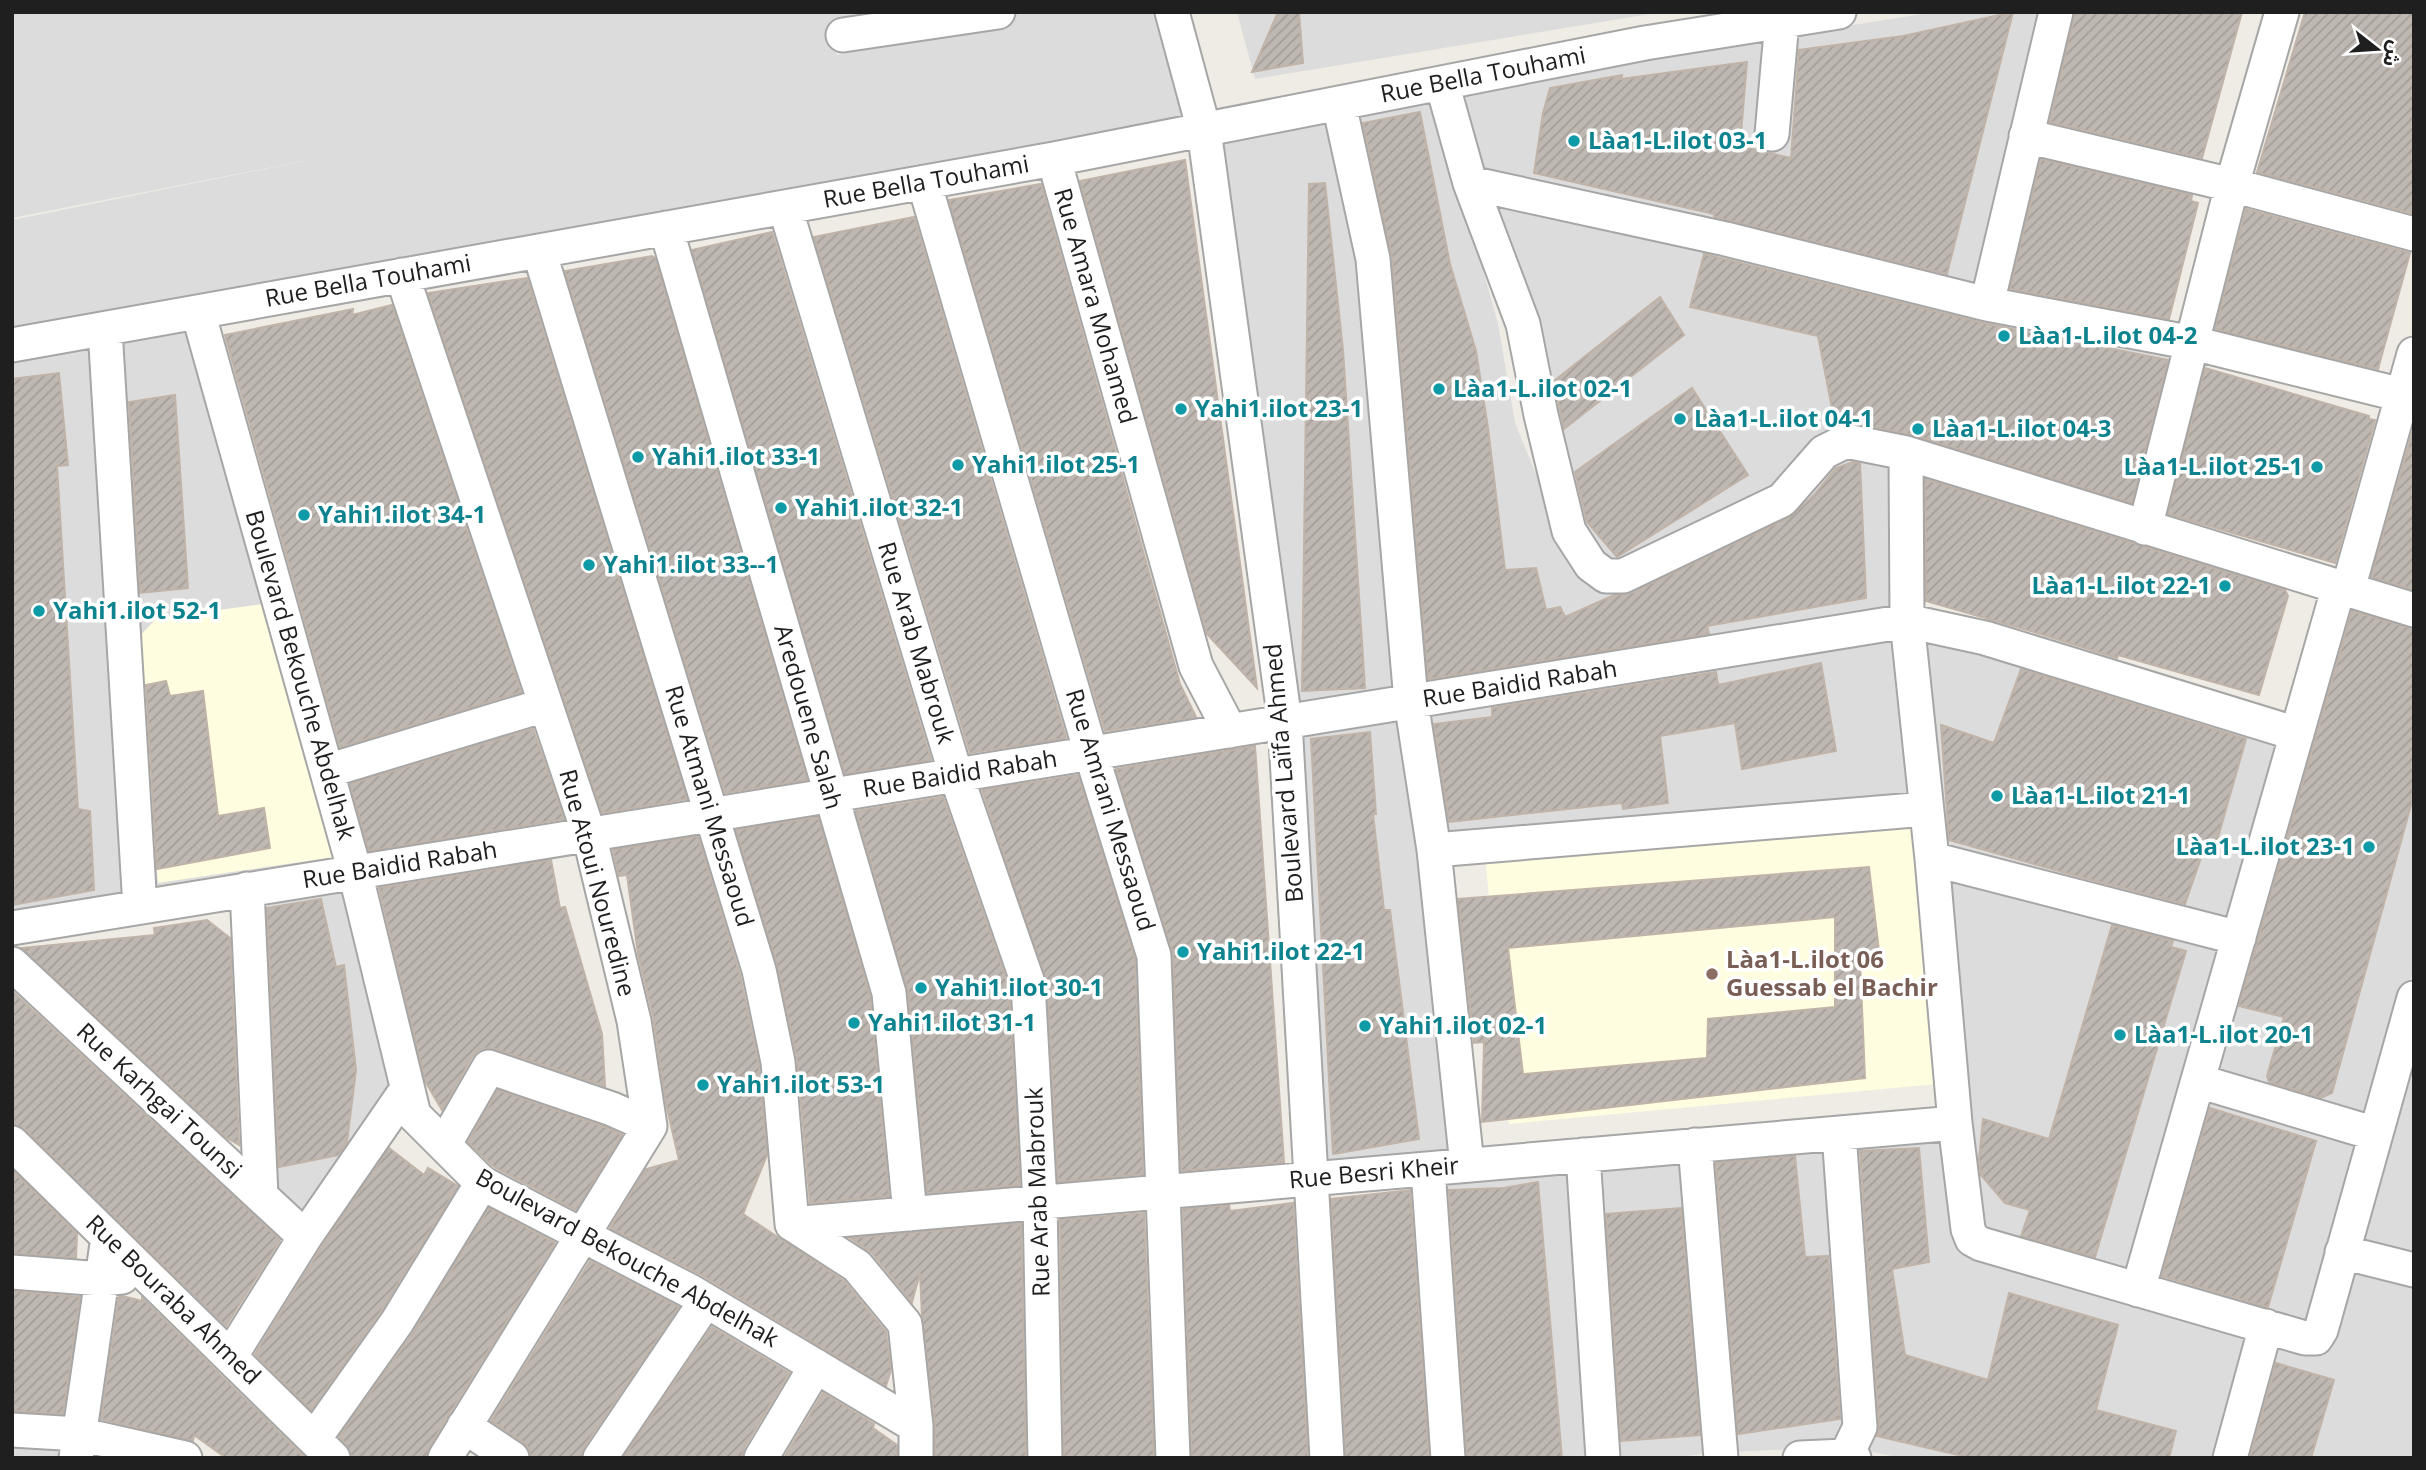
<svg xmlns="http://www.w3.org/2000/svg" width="2426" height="1470" viewBox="0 0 2426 1470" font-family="'Open Sans','Noto Sans Arabic',sans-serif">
  <defs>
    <pattern id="building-hatch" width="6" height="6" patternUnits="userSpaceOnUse" patternTransform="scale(1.75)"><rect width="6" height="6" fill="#bfb8b2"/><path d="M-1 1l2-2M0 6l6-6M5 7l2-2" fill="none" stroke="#a49e99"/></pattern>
  </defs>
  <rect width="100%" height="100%" fill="#efece5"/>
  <path fill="#dddcdc" d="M 12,12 L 936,12 L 835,40 L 837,55 L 943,34 L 984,14 L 1157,12 L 1186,120 L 12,330 L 12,220 L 329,156 L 12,218 Z
    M 1237,12 L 1662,12 L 1255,79 Z
    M 1935,12 L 2047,12 L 1979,286 L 1477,175 L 1454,96 L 1645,58 Z
    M 1436,100 L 1498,324 L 1515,423 L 1561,536 L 1604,586 L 1841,447 L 1900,465 L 1895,614 L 1419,691 L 1351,117 Z
    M 1333,120 L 1363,258 L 1401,694 L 1298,710 L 1221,142 Z
    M 1483,196 L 2182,350 L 2139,516 L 1834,427 L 1779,496 L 1613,568 L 1576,526 Z
    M 193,328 L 343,865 L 148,897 L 114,342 Z
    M 97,346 L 131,900 L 12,919 L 12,361 Z
    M 2346,598 L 2414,618 L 2414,968 L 2369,1123 L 2210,1076 Z
    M 1897,633 L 1913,802 L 1441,841 L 1421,710 Z
    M 1915,633 L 2286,740 L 2233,926 L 1936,846 Z
    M 1404,712 L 1457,1157 L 1324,1169 L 1300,728 Z
    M 1939,867 L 2228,945 L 2132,1278 L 1977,1236 Z
    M 348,883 L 397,1088 L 304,1224 L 269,1192 L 257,897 Z
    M 2414,1034 L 2414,1260 L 2354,1245 Z
    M 2204,1093 L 2364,1140 L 2312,1330 L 2149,1283 Z
    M 1947,1133 L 1961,1247 L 2255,1332 L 2220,1458 L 1901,1458 L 1858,1449 L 1848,1141 Z
    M 1831,1143 L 1850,1424 L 1839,1447 L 1729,1452 L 1706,1154 Z
    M 1687,1155 L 1712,1453 L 1670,1458 L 1612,1458 L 1593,1163 Z
    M 1574,1165 L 1594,1458 L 1457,1458 L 1438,1177 Z
    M 2349,1263 L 2414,1280 L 2414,1458 L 2240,1458 L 2272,1337 L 2318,1350 Z
    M 12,1439 L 69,1442 L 67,1458 L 12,1458 Z"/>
  <path fill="#fefde0" d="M 263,604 L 334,857 L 158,883 L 137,639 L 157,618 Z
    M 1914,824 L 1937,1084 L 1509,1124 L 1486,864 Z"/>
  <path fill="url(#building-hatch)" stroke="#c0b3a8" stroke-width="2" fill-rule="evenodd" d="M 1278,12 L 1299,12 L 1303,63 L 1252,72 Z
    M 2013,12 L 1947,274 L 1714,217 L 1714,214 L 1534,173 L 1543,113 L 1550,88 L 1622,75 L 1621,79 L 1747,62 L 1740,146 L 1791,158 L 1799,50 L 1903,36 Z
    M 2075,12 L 2242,12 L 2202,158 L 2050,122 Z
    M 2305,12 L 2414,12 L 2414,214 L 2257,172 Z
    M 1420,112 L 1450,264 L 1476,351 L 1488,428 L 1505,570 L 1536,568 L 1546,610 L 1560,607 L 1565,617 L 1614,595 L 1631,593 L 1790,517 L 1815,494 L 1836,468 L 1853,462 L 1860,463 L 1866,598 L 1707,626 L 1709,634 L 1428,679 L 1392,257 L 1363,123 Z
    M 2041,159 L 2192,195 L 2191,201 L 2198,203 L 2169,319 L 2010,289 Z
    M 1185,160 L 1257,688 L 1207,634 L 1080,181 Z
    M 1325,183 L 1343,350 L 1365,688 L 1302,691 L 1309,184 Z
    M 1041,184 L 1180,684 L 1196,717 L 1105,731 L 949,200 Z
    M 2246,209 L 2410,253 L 2378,369 L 2215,329 Z
    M 914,217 L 1066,738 L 970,753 L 814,237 Z
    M 772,232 L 931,760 L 845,774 L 692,250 Z
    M 1704,254 L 1983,323 L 2168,360 L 2132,503 L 1912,435 L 1834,419 L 1818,336 L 1690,307 Z
    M 652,256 L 655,258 L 807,780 L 725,793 L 565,271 Z
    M 527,278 L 687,799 L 602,813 L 428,293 Z
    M 1660,297 L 1684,335 L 1564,429 L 1554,381 Z
    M 392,305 L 521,692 L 340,747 L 225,335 L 353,309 L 352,315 Z
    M 2205,368 L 2369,416 L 2369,419 L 2375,420 L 2335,563 L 2168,514 Z
    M 59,373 L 68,465 L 57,466 L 78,809 L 90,811 L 94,890 L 12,905 L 12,379 Z
    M 1692,388 L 1748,475 L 1617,557 L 1587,522 L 1575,472 Z
    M 175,395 L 188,588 L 140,593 L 129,402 Z
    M 2413,430 L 2414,430 L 2414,590 L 2371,577 Z
    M 1925,479 L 2285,590 L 2288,596 L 2259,695 L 2118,655 L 2117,658 L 2034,632 L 1926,601 Z
    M 2352,611 L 2414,629 L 2414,794 L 2332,1093 L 2321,1098 L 2269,1082 L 2267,1076 L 2284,1017 L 2239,1006 Z
    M 1821,663 L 1836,751 L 1742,769 L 1735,723 L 1660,736 L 1668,803 L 1623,809 L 1622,803 L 1449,822 L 1434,724 L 1492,717 L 1492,708 L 1716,672 L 1718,685 Z
    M 2021,669 L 2246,739 L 2213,855 L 2203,852 L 2185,904 L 2073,875 L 1949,840 L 1941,725 L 1994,743 Z
    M 166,681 L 170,696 L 203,691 L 218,816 L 264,808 L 270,848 L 157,869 L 146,685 Z
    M 533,729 L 564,819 L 369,851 L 350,784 Z
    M 1370,732 L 1376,814 L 1373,814 L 1384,910 L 1390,910 L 1419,1139 L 1333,1154 L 1311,739 Z
    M 1255,746 L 1284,1162 L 1181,1171 L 1173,955 L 1116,769 Z
    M 1078,775 L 1135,959 L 1143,1174 L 1058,1182 L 1047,982 L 982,790 Z
    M 943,797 L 1009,987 L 1020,1185 L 927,1193 L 908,991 L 856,811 Z
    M 818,817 L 870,997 L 889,1196 L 810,1203 L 797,1058 L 777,964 L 736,830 Z
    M 698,836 L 740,975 L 759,1065 L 767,1155 L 743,1214 L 844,1281 L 886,1332 L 891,1370 L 886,1386 L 700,1274 L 610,1228 L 646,1169 L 679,1160 L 666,1104 L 653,1016 L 638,954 L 627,875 L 619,876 L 613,850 Z
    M 551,860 L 560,908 L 565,907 L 602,1034 L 605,1086 L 495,1049 L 486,1048 L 478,1051 L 472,1057 L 442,1110 L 425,1081 L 379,888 Z
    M 1869,867 L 1880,959 L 1860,961 L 1865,1078 L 1482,1122 L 1484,1042 L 1474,1043 L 1458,899 ZM 1835,917 L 1835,1007 L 1708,1019 L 1707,1058 L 1523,1074 L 1508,948 Z
    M 321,899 L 336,967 L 344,965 L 356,1070 L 347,1142 L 338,1155 L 279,1167 L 267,908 Z
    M 207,920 L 230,938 L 239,1145 L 227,1138 L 22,948 L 155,935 L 154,928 Z
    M 2112,925 L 2173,941 L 2171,947 L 2186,951 L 2095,1257 L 2021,1236 L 2030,1210 L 2005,1203 L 1981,1175 L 1979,1159 L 1983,1119 L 2049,1139 Z
    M 12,991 L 280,1240 L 226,1326 L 25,1129 L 12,1124 Z
    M 498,1090 L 605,1127 L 622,1135 L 576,1210 L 494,1167 L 468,1142 Z
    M 2210,1108 L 2316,1141 L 2268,1307 L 2162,1276 Z
    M 389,1148 L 424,1175 L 428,1168 L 458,1186 L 381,1311 L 311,1410 L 255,1354 L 321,1248 Z
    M 1919,1148 L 1929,1262 L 1892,1269 L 1905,1355 L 1988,1380 L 2009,1293 L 2118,1325 L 2096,1410 L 2176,1431 L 2169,1458 L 1971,1458 L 1877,1436 L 1879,1426 L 1860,1151 Z
    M 1795,1156 L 1805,1257 L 1828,1256 L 1840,1419 L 1738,1434 L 1716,1163 Z
    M 12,1170 L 77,1234 L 76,1258 L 12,1253 Z
    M 1538,1182 L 1562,1458 L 1467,1458 L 1449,1190 L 1504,1188 Z
    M 1410,1190 L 1429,1458 L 1346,1458 L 1331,1199 Z
    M 1293,1203 L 1308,1458 L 1192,1458 L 1183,1209 L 1229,1205 L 1230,1211 Z
    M 489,1208 L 555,1243 L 448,1416 L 429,1448 L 426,1458 L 352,1458 L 347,1445 L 339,1437 L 413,1333 Z
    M 1681,1208 L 1700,1435 L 1621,1441 L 1606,1214 Z
    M 1144,1213 L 1154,1458 L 1064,1458 L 1060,1220 Z
    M 1021,1223 L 1026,1458 L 935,1458 L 935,1424 L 922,1317 L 920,1273 L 912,1302 L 872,1253 L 850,1238 Z
    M 590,1261 L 679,1307 L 584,1447 L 581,1458 L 531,1458 L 529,1449 L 523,1442 L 491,1421 Z
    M 12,1291 L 80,1297 L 63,1414 L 12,1411 Z
    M 122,1296 L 142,1301 L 142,1298 L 305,1458 L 226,1458 L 194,1435 L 193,1441 L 101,1419 L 119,1297 Z
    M 712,1327 L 789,1373 L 744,1448 L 742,1458 L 623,1458 Z
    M 2276,1363 L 2334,1380 L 2311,1458 L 2250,1458 Z
    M 823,1393 L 874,1424 L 873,1428 L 897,1445 L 897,1458 L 784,1458 Z"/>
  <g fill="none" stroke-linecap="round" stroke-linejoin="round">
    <g stroke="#a6a6a6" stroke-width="37">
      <path id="minor" d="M 1172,12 L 1204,130 L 1285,722 L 1327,1458
        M 843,35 L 998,12
        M 1442,83 L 1470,183 L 1523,324 L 1541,415 L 1569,531 L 1591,565 L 1606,576 L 1623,576 L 1782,500 L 1824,452 L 1846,441 L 1906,453 L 2414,610
        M 1339,104 L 1373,259 L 1411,701 L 1434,850 L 1467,1165
        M 1772,134 L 1782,21
        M 2026,136 L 2232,185 L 2414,234
        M 1054,159 L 1196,666 L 1230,731
        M 924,182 L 1091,753 L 1154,956 L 1173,1458
        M 1470,183 L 1726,239 L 1987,304 L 2193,343 L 2414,398
        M 785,207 L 956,775 L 1028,983 L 1040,1202 L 1045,1458
        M 666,228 L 889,993 L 910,1214
        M 539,251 L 759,970 L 778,1062 L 792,1224 L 857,1266 L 905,1324 L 916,1426 L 916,1458
        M 402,275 L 589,834 L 634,1021 L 650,1126 L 445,1458
        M 1987,304 L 2056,12
        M 198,312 L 355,872 L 414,1115 L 482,1183 L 690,1291 L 916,1426
        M 105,329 L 140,907
        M 12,345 L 1054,159 L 1645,43 L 1839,12
        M 1906,453 L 1907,621 L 1932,859 L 1955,1123 L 1968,1229 L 1972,1239 L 1981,1244 L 2305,1338 L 2316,1338 L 2321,1330 L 2414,998
        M 2145,528 L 2232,185 L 2282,12
        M 2348,589 L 2414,354
        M 327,771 L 545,705
        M 1434,850 L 1926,809
        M 1932,859 L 2239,938
        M 247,889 L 261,1196
        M 12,928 L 1907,621 L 1985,638 L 2297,734
        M 12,964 L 305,1237
        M 2198,1081 L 2376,1134
        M 1839,1133 L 1860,1427 L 1845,1458
        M 12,1143 L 333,1458
        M 444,1145 L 489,1067 L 612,1109 L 650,1126
        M 1695,1145 L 1721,1458
        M 1583,1155 L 1603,1458
        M 1428,1169 L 1448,1458
        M 792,1224 L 1955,1123
        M 2342,1252 L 2414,1270
        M 12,1272 L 102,1279 L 122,1277
        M 2138,1290 L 2339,586
        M 230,1357 L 305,1237 L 407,1089
        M 464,1426 L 512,1458
        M 12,1430 L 79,1434 L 185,1458
        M 314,1439 L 397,1322 L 482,1183
        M 76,1458 L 108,1237
        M 600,1458 L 706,1301
        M 761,1458 L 816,1366
        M 1800,1458 L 1845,1456 L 1854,1458
        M 2230,1458 L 2266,1326"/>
    </g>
    <use href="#minor" stroke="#fff" stroke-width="33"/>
  </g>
  <g fill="#0f9aa8" stroke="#fff" stroke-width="2.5">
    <circle cx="1574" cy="141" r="7"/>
    <circle cx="2004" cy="336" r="7"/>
    <circle cx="1439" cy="389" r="7"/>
    <circle cx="1181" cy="409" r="7"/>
    <circle cx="1680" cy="419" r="7"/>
    <circle cx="1918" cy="429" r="7"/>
    <circle cx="638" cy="457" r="7"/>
    <circle cx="958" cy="465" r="7"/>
    <circle cx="2317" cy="467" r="7"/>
    <circle cx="781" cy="508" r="7"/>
    <circle cx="304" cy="515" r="7"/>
    <circle cx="589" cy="565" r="7"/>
    <circle cx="2225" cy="586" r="7"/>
    <circle cx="39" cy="611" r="7"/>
    <circle cx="1997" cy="796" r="7"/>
    <circle cx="2369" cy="847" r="7"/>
    <circle cx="1183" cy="952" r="7"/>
    <circle cx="921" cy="988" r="7"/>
    <circle cx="854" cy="1023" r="7"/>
    <circle cx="1365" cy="1026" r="7"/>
    <circle cx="2120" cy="1035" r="7"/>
    <circle cx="703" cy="1085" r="7"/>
  </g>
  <circle fill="#8d6e63" stroke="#fff" stroke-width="2.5" cx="1712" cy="974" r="7"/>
  <g text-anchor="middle" stroke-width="7" stroke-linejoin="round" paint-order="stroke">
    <g font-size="24" fill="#1f1f1f" stroke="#fff">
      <text transform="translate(1483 75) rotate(-11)" y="8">Rue Bella Touhami</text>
      <text transform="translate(926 182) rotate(-10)" y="8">Rue Bella Touhami</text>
      <text transform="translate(368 281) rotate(-10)" y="8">Rue Bella Touhami</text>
      <text transform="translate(1095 306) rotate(74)" y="8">Rue Amara Mohamed</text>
      <text transform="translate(916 643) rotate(73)" y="8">Rue Arab Mabrouk</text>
      <text transform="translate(300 675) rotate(74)" y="8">Boulevard Bekouche Abdelhak</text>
      <text transform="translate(1520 684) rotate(-9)" y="8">Rue Baidid Rabah</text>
      <text transform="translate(808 717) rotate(74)" y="8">Aredouene Salah</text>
      <text transform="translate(1284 773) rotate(-95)" y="8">Boulevard Laïfa Ahmed</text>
      <text transform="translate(960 774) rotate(-9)" y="8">Rue Baidid Rabah</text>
      <text transform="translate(709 806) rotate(73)" y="8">Rue Atmani Messaoud</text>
      <text transform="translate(1110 810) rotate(73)" y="8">Rue Amrani Messaoud</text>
      <text transform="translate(400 865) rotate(-9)" y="8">Rue Baidid Rabah</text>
      <text transform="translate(597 883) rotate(75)" y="8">Rue Atoui Nouredine</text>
      <text transform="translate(159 1101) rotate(43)" y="8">Rue Karhgai Tounsi</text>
      <text transform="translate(1374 1173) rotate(-5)" y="8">Rue Besri Kheir</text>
      <text transform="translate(1038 1192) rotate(-92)" y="8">Rue Arab Mabrouk</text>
      <text transform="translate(627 1258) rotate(29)" y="8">Boulevard Bekouche Abdelhak</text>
      <text transform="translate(173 1300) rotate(44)" y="8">Rue Bouraba Ahmed</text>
    </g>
    <g font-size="24" font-weight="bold" fill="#0d838f" stroke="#fff" text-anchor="start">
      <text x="1588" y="149">Làa1-L.ilot 03-1</text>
      <text x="2018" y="344">Làa1-L.ilot 04-2</text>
      <text x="1453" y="397">Làa1-L.ilot 02-1</text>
      <text x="1195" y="417">Yahi1.ilot 23-1</text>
      <text x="1694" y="427">Làa1-L.ilot 04-1</text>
      <text x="1932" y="437">Làa1-L.ilot 04-3</text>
      <text x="652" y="465">Yahi1.ilot 33-1</text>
      <text x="972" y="473">Yahi1.ilot 25-1</text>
      <text x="2303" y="475" text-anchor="end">Làa1-L.ilot 25-1</text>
      <text x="795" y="516">Yahi1.ilot 32-1</text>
      <text x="318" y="523">Yahi1.ilot 34-1</text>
      <text x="603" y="573">Yahi1.ilot 33--1</text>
      <text x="2211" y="594" text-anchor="end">Làa1-L.ilot 22-1</text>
      <text x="53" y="619">Yahi1.ilot 52-1</text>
      <text x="2011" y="804">Làa1-L.ilot 21-1</text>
      <text x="2355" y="855" text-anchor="end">Làa1-L.ilot 23-1</text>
      <text x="1197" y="960">Yahi1.ilot 22-1</text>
      <text x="935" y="996">Yahi1.ilot 30-1</text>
      <text x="868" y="1031">Yahi1.ilot 31-1</text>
      <text x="1379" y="1034">Yahi1.ilot 02-1</text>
      <text x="2134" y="1043">Làa1-L.ilot 20-1</text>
      <text x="717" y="1093">Yahi1.ilot 53-1</text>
    </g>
    <g font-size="24" font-weight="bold" fill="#785e54" stroke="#fff" text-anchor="start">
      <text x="1726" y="968">Làa1-L.ilot 06<tspan x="1726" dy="28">Guessab el Bachir</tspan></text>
    </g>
  </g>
  <rect width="2426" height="1470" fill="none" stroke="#1f1f1f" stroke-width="28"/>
  <g transform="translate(2377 49) rotate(107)" stroke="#ffffff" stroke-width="5" paint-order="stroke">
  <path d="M0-5L12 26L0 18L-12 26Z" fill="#1f1f1f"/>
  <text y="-10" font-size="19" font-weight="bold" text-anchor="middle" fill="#1f1f1f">ش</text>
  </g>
</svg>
